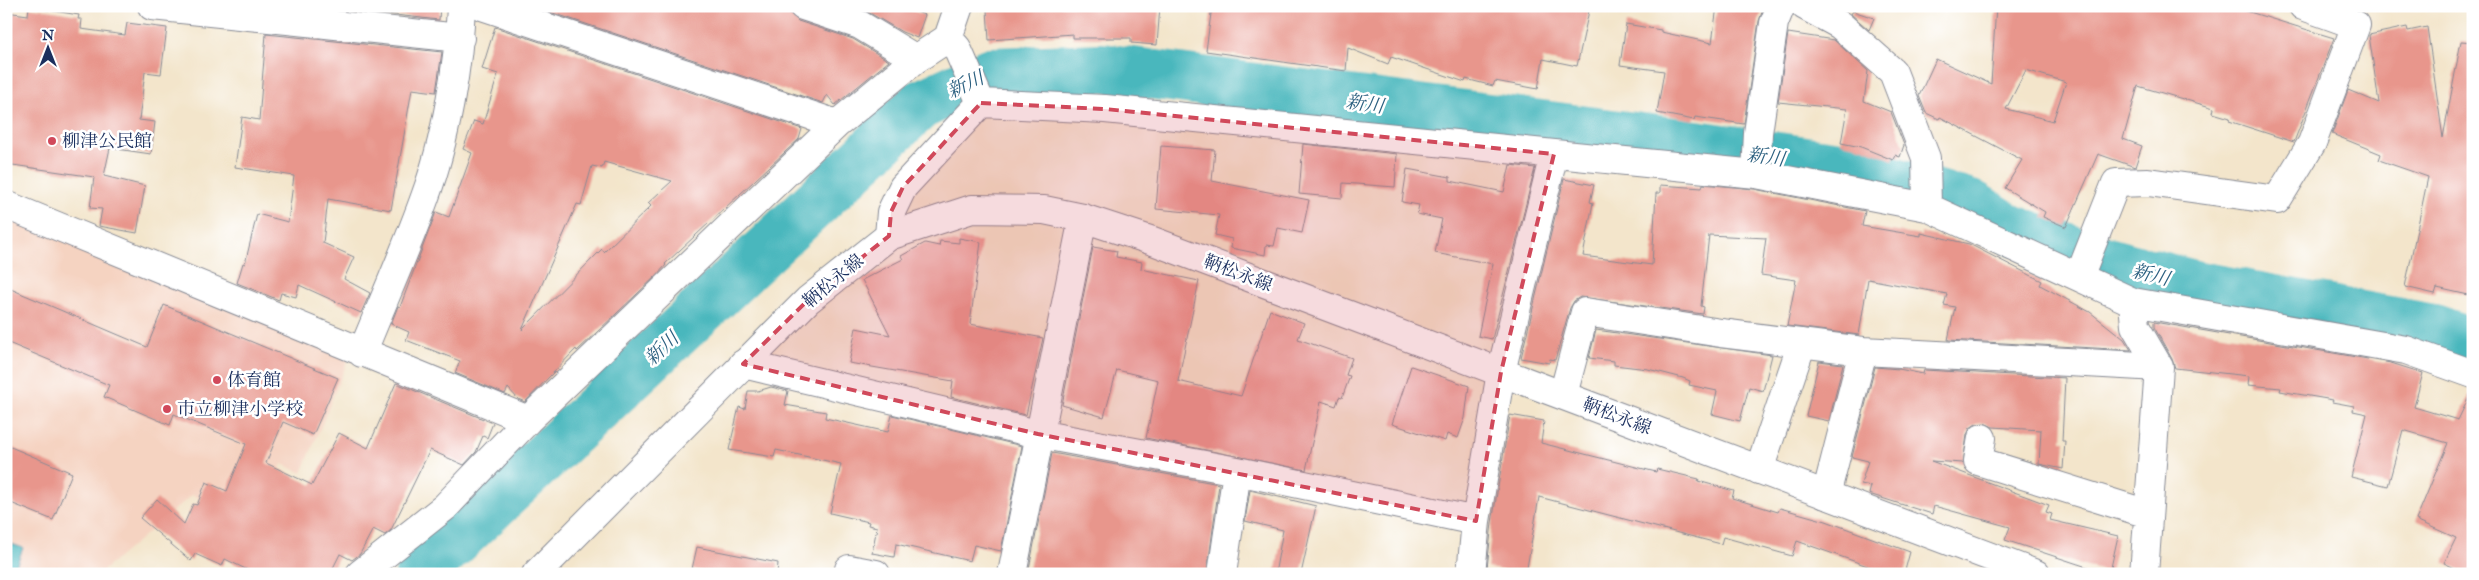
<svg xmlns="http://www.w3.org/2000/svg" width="2479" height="580" viewBox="0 0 2479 580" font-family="'IM FELL English','Noto Serif JP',serif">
  <rect width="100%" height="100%" fill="#fff"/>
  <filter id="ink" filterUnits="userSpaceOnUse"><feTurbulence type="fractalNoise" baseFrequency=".02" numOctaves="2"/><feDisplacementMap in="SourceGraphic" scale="10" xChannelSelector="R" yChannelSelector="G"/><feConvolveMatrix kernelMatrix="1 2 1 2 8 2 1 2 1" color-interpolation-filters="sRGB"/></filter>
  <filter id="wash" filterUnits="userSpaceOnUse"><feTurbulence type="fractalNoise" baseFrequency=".0096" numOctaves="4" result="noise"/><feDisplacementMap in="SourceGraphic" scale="20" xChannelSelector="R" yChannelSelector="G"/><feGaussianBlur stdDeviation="1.12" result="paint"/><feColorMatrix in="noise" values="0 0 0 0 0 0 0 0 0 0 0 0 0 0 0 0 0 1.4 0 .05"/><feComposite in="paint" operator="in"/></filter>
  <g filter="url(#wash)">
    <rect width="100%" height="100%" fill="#f3e5cb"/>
    <path fill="#f5d3c1" d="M 6,207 L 350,355 L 302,473 L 282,464 L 254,520 L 192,495 L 99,574 L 6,574 Z"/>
    <path fill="#48b7bd" stroke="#32738e" d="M 6,542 L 23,548 L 13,574 L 6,574 Z"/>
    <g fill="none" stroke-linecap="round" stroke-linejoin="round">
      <path stroke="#48b7bd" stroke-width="50" d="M 420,574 L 920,105 L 991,72 L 1102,68 L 1696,145 L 1846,167 L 1974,206 L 2010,229 L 2106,262 L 2194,285 L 2434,329 L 2473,343"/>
    </g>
    <g id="blocks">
      <path fill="#e8968c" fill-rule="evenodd" d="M 317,6 L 440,6 L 439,20 Z
        M 532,6 L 771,6 L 790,13 L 798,21 L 853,39 L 889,61 L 835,105 L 827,95 L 823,103 Z
        M 853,6 L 899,6 L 925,15 L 917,38 L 902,32 L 868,12 Z
        M 1027,6 L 1160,6 L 1157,45 L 1131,43 L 1131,38 L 1073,38 L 1073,34 L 989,40 L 987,10 Z
        M 1212,6 L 1590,6 L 1577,66 L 1543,59 L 1538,89 L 1495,81 L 1493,86 L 1466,79 L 1465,82 L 1391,57 L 1388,64 L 1348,48 L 1346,71 L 1206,51 Z
        M 1717,6 L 1764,6 L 1759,21 L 1744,124 L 1695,117 L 1694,120 L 1657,113 L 1664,71 L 1620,65 L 1626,24 L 1661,30 L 1661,32 L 1712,43 Z
        M 1996,6 L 2230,6 L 2334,38 L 2294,142 L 2229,121 L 2230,118 L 2213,113 L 2214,108 L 2138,86 L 2123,139 L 2142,146 L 2135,167 L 2098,154 L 2066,227 L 2043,217 L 2045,212 L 2005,188 L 2022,160 L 1940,117 L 1939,119 L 1926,113 L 1919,96 L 1936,59 L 1991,84 ZM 2026,70 L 2066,82 L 2053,121 L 2006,109 Z
        M 29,7 L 79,15 L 78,19 L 82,19 L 81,29 L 125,35 L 127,23 L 167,28 L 161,74 L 145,72 L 139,120 L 155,122 L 151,154 L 110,148 L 104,176 L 145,186 L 137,233 L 99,226 L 102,209 L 90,208 L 94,177 L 6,164 L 6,12 L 28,15 Z
        M 1853,11 L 1874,18 L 1869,30 L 1851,14 Z
        M 495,27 L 802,129 L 799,139 L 665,264 L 666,265 L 656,276 L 577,351 L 576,349 L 525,402 L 518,399 L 508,388 L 505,394 L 455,373 L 460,361 L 406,340 L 409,332 L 391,324 L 398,306 L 400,307 L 436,212 L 449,217 L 472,153 L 463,149 L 474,121 L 483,124 L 498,74 L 482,69 ZM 604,162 L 672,181 L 648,203 L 651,206 L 604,252 L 602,249 L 522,330 L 577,204 L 581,205 L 592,166 L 602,168 Z
        M 2407,27 L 2408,31 L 2427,27 L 2443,138 L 2461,41 L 2473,42 L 2473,296 L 2437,288 L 2435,294 L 2405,287 L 2428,177 L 2379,160 L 2381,154 L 2332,134 L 2348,90 L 2379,103 L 2369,35 Z
        M 1788,33 L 1834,40 L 1868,71 L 1864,101 L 1891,112 L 1904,145 L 1900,157 L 1895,155 L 1893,160 L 1861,147 L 1841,143 L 1847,109 L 1778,102 Z
        M 266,34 L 442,52 L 436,92 L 412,89 L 391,210 L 328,199 L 323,243 L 354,257 L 344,279 L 370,293 L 361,313 L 299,285 L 296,297 L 281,293 L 279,300 L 237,283 L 243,263 L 245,264 L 257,214 L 288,222 L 294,176 L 235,167 L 242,117 L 259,120 Z
        M 1303,144 L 1397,154 L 1395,187 L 1343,183 L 1342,198 L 1299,194 Z
        M 1161,146 L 1215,150 L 1212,181 L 1309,200 L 1302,233 L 1278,228 L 1274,246 L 1266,245 L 1265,255 L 1231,248 L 1232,239 L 1215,235 L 1219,215 L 1156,209 Z
        M 1510,165 L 1535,168 L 1492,339 L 1478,336 L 1493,264 L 1435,253 L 1442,219 L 1417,214 L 1419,205 L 1402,202 L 1407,169 L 1450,177 L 1450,181 L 1504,192 Z
        M 1564,179 L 1594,185 L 1590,202 L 1593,203 L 1583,256 L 1652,265 L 1656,193 L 1660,193 L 1660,185 L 1702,188 L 1703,184 L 1754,189 L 1865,211 L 1862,226 L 1921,236 L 1921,233 L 1969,244 L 2042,281 L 2040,285 L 2090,312 L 2124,339 L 2131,350 L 1948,340 L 1955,307 L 1944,305 L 1947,294 L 1868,279 L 1859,335 L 1787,326 L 1796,280 L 1761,275 L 1766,238 L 1709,235 L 1701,306 L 1704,307 L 1703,314 L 1580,297 L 1574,301 L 1570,308 L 1555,360 L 1550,359 L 1549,363 L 1521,358 Z
        M 959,238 L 981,242 L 970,324 L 1043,338 L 1026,415 L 951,397 L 953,381 L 849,363 L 856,328 L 890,335 L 862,280 L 903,259 L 901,256 L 925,243 L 939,246 L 940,241 L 959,243 Z
        M 1093,247 L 1117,251 L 1116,257 L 1142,262 L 1141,269 L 1199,281 L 1178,381 L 1241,396 L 1270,310 L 1304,323 L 1298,339 L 1352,358 L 1346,375 L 1350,376 L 1342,398 L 1339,397 L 1336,406 L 1321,401 L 1306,470 L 1146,438 L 1158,380 L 1117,370 L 1104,417 L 1062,405 Z
        M 6,287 L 147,347 L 164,305 L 338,378 L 313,435 L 283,422 L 266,463 L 312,485 L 339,433 L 368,448 L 396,383 L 493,423 L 487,438 L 483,436 L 476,452 L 464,465 L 430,450 L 391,530 L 385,535 L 373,529 L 360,554 L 352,560 L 340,554 L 330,574 L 256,574 L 225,559 L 222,566 L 195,554 L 191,561 L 140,518 L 157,499 L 184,524 L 193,504 L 197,505 L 206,482 L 227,491 L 246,444 L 174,414 L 170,425 L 104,397 L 109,385 L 6,342 Z
        M 2154,322 L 2391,363 L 2423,373 L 2414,407 L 2458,420 L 2473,389 L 2473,574 L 2467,574 L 2444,563 L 2456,538 L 2416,520 L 2448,443 L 2403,430 L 2388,486 L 2351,477 L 2367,414 L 2353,411 L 2354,406 L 2332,402 L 2333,400 L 2280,391 L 2281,388 L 2248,385 L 2249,376 L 2175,368 L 2172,359 L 2154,327 Z
        M 1596,330 L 1772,355 L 1763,391 L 1749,387 L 1740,421 L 1712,414 L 1717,391 L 1689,385 L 1690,381 L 1683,378 L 1648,369 L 1614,365 L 1614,361 L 1589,358 Z
        M 1819,361 L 1843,364 L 1829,421 L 1806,416 Z
        M 1411,366 L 1469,386 L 1465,418 L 1458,438 L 1447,434 L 1445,441 L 1392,424 Z
        M 1875,367 L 1899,369 L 1923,374 L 1924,370 L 2065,378 L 2062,441 L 2065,441 L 2063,469 L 2039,464 L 2041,430 L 1993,427 L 1984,423 L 1976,424 L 1970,428 L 1967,435 L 1963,463 L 1931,461 L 2049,505 L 2046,512 L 2052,514 L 2050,520 L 2118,536 L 2110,572 L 2087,567 L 2005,540 L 2010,527 L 1934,506 L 1932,514 L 1869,494 L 1871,486 L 1861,484 L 1868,461 L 1852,457 Z
        M 771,387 L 788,391 L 785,405 L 826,412 L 825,418 L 888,432 L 892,415 L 1022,446 L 1001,551 L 974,545 L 970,561 L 896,544 L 894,557 L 872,553 L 877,527 L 868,525 L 869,522 L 830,513 L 841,464 L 776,450 L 774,457 L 729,450 L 739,407 L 745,409 L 748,391 L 758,391 Z
        M 1510,415 L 1544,421 L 1541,443 L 1656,472 L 1657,469 L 1699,479 L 1698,481 L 1734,491 L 1732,498 L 1778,512 L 1780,508 L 1826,521 L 1910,552 L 1904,574 L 1875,574 L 1876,569 L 1797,541 L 1792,556 L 1723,537 L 1721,544 L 1539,497 L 1526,574 L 1487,568 L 1492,523 Z
        M 6,445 L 72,473 L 53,520 L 6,501 Z
        M 1052,453 L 1219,484 L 1207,574 L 1028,574 Z
        M 1250,490 L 1316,506 L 1301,574 L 1275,574 L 1283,530 L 1245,521 Z
        M 697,547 L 778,563 L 777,574 L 713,574 L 692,569 Z"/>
    </g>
  </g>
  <g filter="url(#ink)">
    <use href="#blocks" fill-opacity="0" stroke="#878a94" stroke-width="1"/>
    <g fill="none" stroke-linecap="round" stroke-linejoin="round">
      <g stroke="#878a94" stroke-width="30">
        <path id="minor" d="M 152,6 L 460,38
          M 482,6 L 837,124
          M 803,6 L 860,25 L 916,59
          M 1805,6 L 1840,25 L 1893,72 L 1926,158 L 1927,207
          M 948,38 L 957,48 L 981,103
          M 1756,174 L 1758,133 L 1774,23 L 1781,6
          M 6,205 L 528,420
          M 889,236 L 891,212 L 903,187 L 981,103 L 1105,109 L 1756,174 L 1927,207 L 2133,302 L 2406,350 L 2473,374
          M 2079,277 L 2116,183 L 2148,182 L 2277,200 L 2312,143 L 2356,25 L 2303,6
          M 2133,302 L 2135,326 L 2159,367 L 2144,574
          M 362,353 C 383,301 406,250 425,197 C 445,143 459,64 461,6
          M 743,364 L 1038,434 L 1237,471 L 1476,521
          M 1563,395 L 1585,312 L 1721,333 L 1863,351 L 2159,367
          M 1982,438 L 1978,461 L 2148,514
          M 1759,470 L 1802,343
          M 1826,495 L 1863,351
          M 849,569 L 876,574
          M 360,574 L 445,507 L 528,420 L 837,124 L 916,59 L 948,38 L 959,6
          M 1012,574 L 1083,218
          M 1222,574 L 1237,471
          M 1471,574 L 1476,521 L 1501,372 L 1554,154"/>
      </g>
      <g stroke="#878a94" stroke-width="30">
        <path id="major" d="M 536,574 L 808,300 L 889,236 L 972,209 L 1044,210 L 1083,218 L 1153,241 L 2036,574"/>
      </g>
      <use href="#minor" stroke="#fff" stroke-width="28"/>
      <use href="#major" stroke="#fff" stroke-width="28"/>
    </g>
  </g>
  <path fill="#d1495b" fill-opacity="0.2" stroke="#d1495b" stroke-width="4" stroke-dasharray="10 6" stroke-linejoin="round" d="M 981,103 L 1105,109 L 1554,154 L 1501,372 L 1476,521 L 1038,434 L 743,364 L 808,300 L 889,236 L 891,212 L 903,187 Z"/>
  <g fill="#d1495b" stroke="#fff" stroke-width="2">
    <circle cx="52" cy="141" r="5"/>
    <circle cx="217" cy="380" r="5"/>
    <circle cx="167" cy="409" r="5"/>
  </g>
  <g text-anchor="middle" stroke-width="5" stroke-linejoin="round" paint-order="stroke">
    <g font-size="18" fill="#1b2f5e" stroke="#fff" text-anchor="start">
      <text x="62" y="147">柳津公民館</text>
      <text x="227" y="386">体育館</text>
      <text x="177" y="415">市立柳津小学校</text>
    </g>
    <g font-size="18" fill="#1b2f5e" stroke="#fff">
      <text transform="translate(1238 273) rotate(21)" y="6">鞆松永線</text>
      <text transform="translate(833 281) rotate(-40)" y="6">鞆松永線</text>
      <text transform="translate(1617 416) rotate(21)" y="6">鞆松永線</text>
    </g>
    <g font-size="19" font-style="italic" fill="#2b5f7f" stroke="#fff">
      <text transform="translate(965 84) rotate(-25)" y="7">新川</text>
      <text transform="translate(1365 103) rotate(8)" y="7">新川</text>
      <text transform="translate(1766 156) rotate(8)" y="7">新川</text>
      <text transform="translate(2151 274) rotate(14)" y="7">新川</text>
      <text transform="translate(661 348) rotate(-43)" y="7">新川</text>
    </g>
  </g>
  <rect width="2479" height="580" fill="none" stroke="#fff" stroke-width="25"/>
  <g transform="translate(48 48)" stroke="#ffffff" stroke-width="4" paint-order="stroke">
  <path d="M0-4L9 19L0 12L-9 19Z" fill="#1b2f5e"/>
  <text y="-8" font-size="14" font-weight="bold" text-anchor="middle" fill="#1b2f5e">N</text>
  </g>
</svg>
